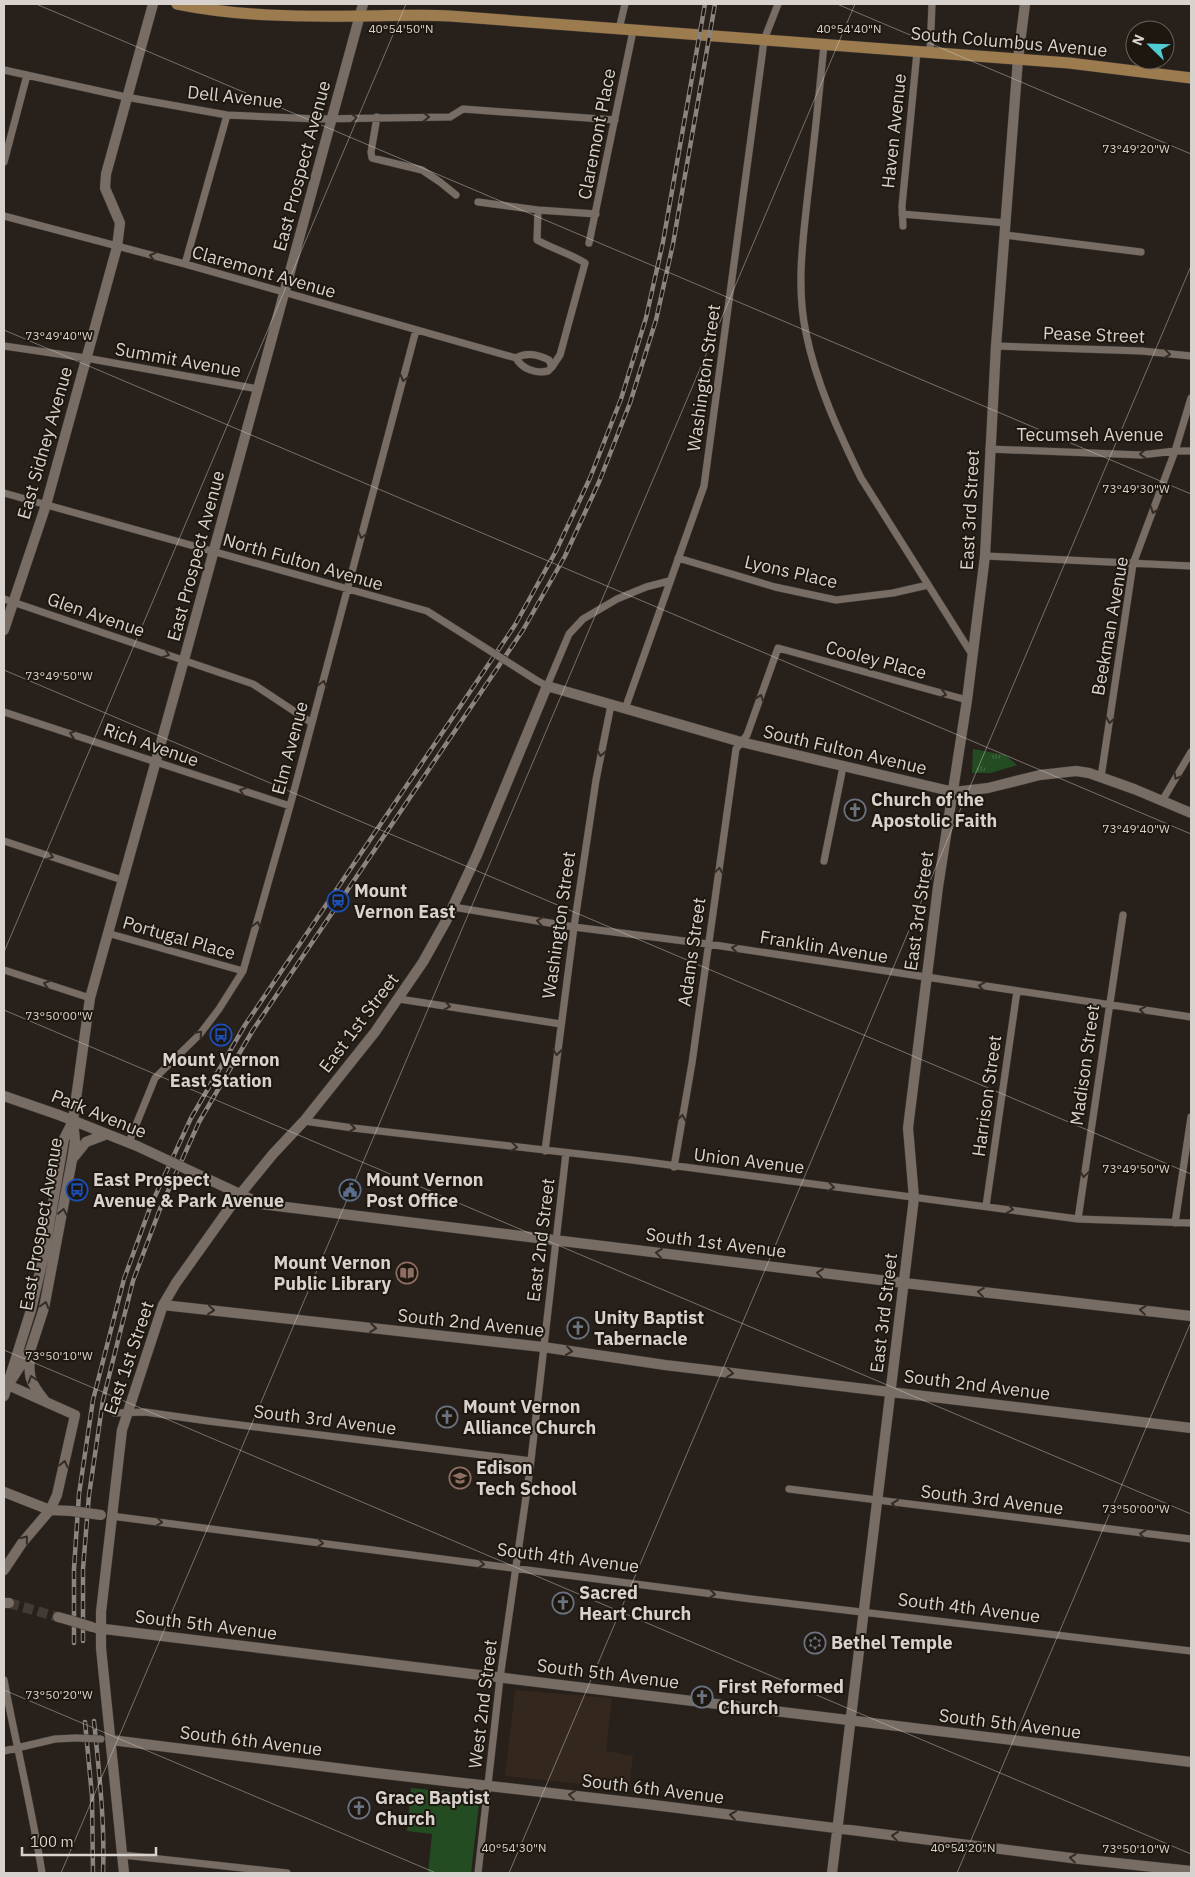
<svg xmlns="http://www.w3.org/2000/svg" width="1195" height="1877" viewBox="0 0 1195 1877" font-family="'IBM Plex Sans',sans-serif">
  <defs>
    <pattern id="park-tufts" width="24" height="20" patternUnits="userSpaceOnUse" patternTransform="scale(1.25)"><rect width="24" height="20" fill="#234c23"/><path d="M3 7l-1-3M5 7V3M7 7l1-3M15 17l-1-3M17 17v-4M19 17l1-3" fill="none" stroke="#426542"/></pattern>
  </defs>
  <rect width="100%" height="100%" fill="#28201a"/>
  <path fill="#34281e" d="M 515,1690 L 612,1698 L 606,1751 L 633,1756 L 629,1789 L 505,1776 Z"/>
  <path fill="#234c23" d="M 411,1788 L 480,1795 L 471,1873 L 428,1873 L 432,1834 L 407,1831 Z"/>
  <path fill="url(#park-tufts)" d="M 973,749 L 1005,755 L 1017,765 L 991,773 L 972,773 Z"/>
  <g fill="none" stroke-linecap="round" stroke-linejoin="round">
    <path stroke="#423b35" stroke-width="10" stroke-dasharray="10 5" stroke-linecap="butt" d="M 9,1603 L 58,1617"/>
    <g stroke="#403a35" stroke-width="8">
      <path id="street" d="M 619,29 L 625,4
        M 824,45 C 819,95 814,144 808,193 C 803,239 796,287 806,333 C 816,383 839,433 861,478 L 973,656
        M 930,52 L 932,4
        M 4,70 L 126,97 L 227,115 L 318,119 L 450,117 L 463,109 L 615,120
        M 377,117 L 371,152 L 372,158 L 422,170 L 440,182 L 456,195
        M 4,162 L 27,75
        M 478,202 L 538,210 L 596,214
        M 538,210 L 537,240 C 553,249 569,253 585,263 L 560,355 L 552,367
        M 902,214 L 1006,223
        M 4,216 L 185,264 L 516,358 C 522,369 536,374 548,371 L 552,367 L 549,360 C 539,355 526,352 516,358
        M 903,226 L 902,206 L 917,52
        M 1005,235 L 1141,252
        M 589,243 L 633,31
        M 185,264 L 227,115
        M 4,346 L 86,358 L 258,389
        M 996,346 L 1142,351 L 1191,356
        M 989,449 L 1141,455 L 1175,451 L 1191,451
        M 4,493 L 427,611 L 484,647
        M 985,556 L 1191,566
        M 678,558 L 775,587 L 836,600 L 893,593 L 928,585
        M 4,599 L 253,684 L 312,723
        M 536,680 L 547,686 L 569,634 L 583,619 L 617,599 L 646,587 L 669,581
        M 625,709 L 704,486 L 762,56 L 764,40 L 778,4
        M 4,712 L 290,806
        M 1101,777 L 1133,564 L 1175,451 L 1191,398
        M 1162,801 L 1191,752
        M 4,841 L 122,880
        M 824,861 L 843,767
        M 453,907 L 574,927 L 708,944 L 1191,1017
        M 107,933 L 243,971
        M 4,970 L 90,998
        M 399,999 L 561,1024
        M 304,1121 L 353,1128 L 632,1160 L 1078,1219 L 1191,1223
        M 129,1142 L 155,1078 L 200,1034 L 219,1009 L 243,971 L 290,806 L 416,330
        M 545,1151 L 574,927 L 596,780 L 611,705
        M 674,1167 L 692,1063 L 736,749 L 747,735 L 778,648 L 967,700
        M 986,1206 L 1017,991
        M 1078,1219 L 1123,915
        M 1175,1223 L 1191,1117
        M 115,1413 L 145,1412 L 208,1421 L 531,1461
        M 789,1489 L 1191,1539
        M 111,1516 L 751,1599 L 1191,1651
        M 4,1680 C 16,1745 32,1808 42,1873
        M 4,1751 L 55,1739 L 76,1738
        M 123,1855 L 287,1873
        M 478,1873 L 500,1678 L 530,1469 L 566,1153"/>
    </g>
    <g stroke="#403a35" stroke-width="11">
      <path id="secondary" d="M 4,630 L 46,505 L 117,247 L 120,223 L 105,188 L 106,174 L 153,4
        M 4,1096 L 59,1115 L 137,1146
        M 74,1157 L 86,1142 L 107,1134
        M 227,1188 L 261,1204 L 904,1283 L 1191,1316
        M 163,1305 L 543,1347 L 665,1365 L 1191,1428
        M 30,1353 C 28,1378 30,1382 45,1401
        M 8,1385 L 30,1351 L 44,1308 L 72,1160 L 75,1141 L 73,1120 L 90,998 L 184,660 L 363,4
        M 4,1396 L 31,1310 L 44,1255 L 64,1139 L 73,1121
        M 4,1492 L 50,1510 L 72,1511
        M 4,1570 L 22,1543 L 50,1510 L 57,1495 L 75,1415 L 8,1385 L 4,1381
        M 4,1603 L 9,1603
        M 58,1617 L 69,1620
        M 96,1628 L 1191,1762
        M 111,1740 L 376,1773 L 646,1804 L 1079,1859 L 1191,1871
        M 124,1873 L 101,1648 L 101,1612 L 122,1430 L 163,1305 L 176,1283 L 233,1203 L 273,1154 L 304,1121 L 375,1032 L 423,962 L 446,921 L 477,855 L 547,686 L 741,742 L 954,792 L 988,788 L 1040,775 L 1076,771 L 1089,773 L 1134,789 L 1191,813
        M 832,1873 L 914,1198 L 908,1128 L 938,887 L 967,700 L 985,556 L 996,346 L 1018,59 L 1025,4"/>
    </g>
    <g stroke="#403a35" stroke-width="12">
      <path id="primary" d="M 177,4 C 236,16 298,17 359,16 C 389,16 419,14 450,16 L 1069,63 L 1191,78"/>
    </g>
    <use href="#street" stroke="#776d65" stroke-width="7"/>
    <use href="#secondary" stroke="#776d65" stroke-width="10"/>
    <use href="#primary" stroke="#9c7b4f" stroke-width="11"/>
    <g stroke="#8a837e" stroke-width="4.5">
      <path id="rail" d="M 83,1641 L 83,1569 L 89,1495 L 103,1400 L 133,1281 L 160,1209 L 199,1122 L 253,1030 L 523,630 L 565,556 L 599,482 L 630,403 L 656,320 L 673,244 L 715,4
        M 74,1643 L 74,1569 L 79,1494 L 93,1400 L 124,1279 L 151,1205 L 191,1118 L 245,1025 L 515,625 L 556,551 L 590,478 L 621,399 L 646,318 L 663,242 L 705,4
        M 94,1721 C 99,1772 105,1822 103,1873
        M 85,1722 L 92,1796 L 93,1873"/>
    </g>
    <use href="#rail" stroke="#1e1710" stroke-width="2.5" stroke-dasharray="8" stroke-linecap="butt"/>
    <g stroke="#403a35" stroke-width="8" stroke-linecap="butt">
      <path id="street-bridge" d="M 484,647 L 536,680
        M 76,1738 L 101,1739"/>
    </g>
    <g stroke="#403a35" stroke-width="11" stroke-linecap="butt">
      <path id="secondary-bridge" d="M 137,1146 L 227,1188
        M 72,1511 L 101,1515
        M 69,1620 L 92,1627"/>
    </g>
    <use href="#street-bridge" stroke="#776d65" stroke-width="7"/>
    <use href="#secondary-bridge" stroke="#776d65" stroke-width="10"/>
  </g>
  <defs><path id="oneway-chevron" d="M-2-3.5L2.5 0L-2 3.5" fill="none" stroke-width="1.6" stroke-linecap="round" stroke-linejoin="round" transform="scale(1.25)"/></defs>
  <g stroke="#342c25">
    <use href="#oneway-chevron" transform="translate(426 117)"/>
    <use href="#oneway-chevron" transform="translate(354 118) rotate(-3)"/>
    <use href="#oneway-chevron" transform="translate(153 256) rotate(-166)"/>
    <use href="#oneway-chevron" transform="translate(1167 354) rotate(7)"/>
    <use href="#oneway-chevron" transform="translate(404 378) rotate(105)"/>
    <use href="#oneway-chevron" transform="translate(1143 454) rotate(177)"/>
    <use href="#oneway-chevron" transform="translate(1154 510) rotate(110)"/>
    <use href="#oneway-chevron" transform="translate(362 535) rotate(105)"/>
    <use href="#oneway-chevron" transform="translate(166 654) rotate(19)"/>
    <use href="#oneway-chevron" transform="translate(323 684) rotate(-75)"/>
    <use href="#oneway-chevron" transform="translate(943 694) rotate(15)"/>
    <use href="#oneway-chevron" transform="translate(760 698) rotate(-71)"/>
    <use href="#oneway-chevron" transform="translate(1110 720) rotate(99)"/>
    <use href="#oneway-chevron" transform="translate(73 734) rotate(-162)"/>
    <use href="#oneway-chevron" transform="translate(601 753) rotate(101)"/>
    <use href="#oneway-chevron" transform="translate(1177 776) rotate(120)"/>
    <use href="#oneway-chevron" transform="translate(243 791) rotate(-162)"/>
    <use href="#oneway-chevron" transform="translate(50 856) rotate(18)"/>
    <use href="#oneway-chevron" transform="translate(719 871) rotate(-82)"/>
    <use href="#oneway-chevron" transform="translate(540 921) rotate(-171)"/>
    <use href="#oneway-chevron" transform="translate(257 925) rotate(-74)"/>
    <use href="#oneway-chevron" transform="translate(735 948) rotate(-171)"/>
    <use href="#oneway-chevron" transform="translate(47 984) rotate(-163)"/>
    <use href="#oneway-chevron" transform="translate(982 986) rotate(-172)"/>
    <use href="#oneway-chevron" transform="translate(447 1006) rotate(9)"/>
    <use href="#oneway-chevron" transform="translate(1143 1010) rotate(-171)"/>
    <use href="#oneway-chevron" transform="translate(199 1034) rotate(-49)"/>
    <use href="#oneway-chevron" transform="translate(557 1052) rotate(97)"/>
    <use href="#oneway-chevron" transform="translate(682 1118) rotate(-81)"/>
    <use href="#oneway-chevron" transform="translate(352 1128) rotate(8)"/>
    <use href="#oneway-chevron" transform="translate(514 1147) rotate(7)"/>
    <use href="#oneway-chevron" transform="translate(1084 1174) rotate(98)"/>
    <use href="#oneway-chevron" transform="translate(831 1187) rotate(7)"/>
    <use href="#oneway-chevron" transform="translate(1010 1209) rotate(8)"/>
    <use href="#oneway-chevron" transform="translate(63 1212) rotate(-79)"/>
    <use href="#oneway-chevron" transform="translate(659 1253) rotate(-173)"/>
    <use href="#oneway-chevron" transform="translate(820 1273) rotate(-173)"/>
    <use href="#oneway-chevron" transform="translate(981 1292) rotate(-173)"/>
    <use href="#oneway-chevron" transform="translate(45 1305) rotate(-75)"/>
    <use href="#oneway-chevron" transform="translate(211 1310) rotate(6)"/>
    <use href="#oneway-chevron" transform="translate(1143 1310) rotate(-174)"/>
    <use href="#oneway-chevron" transform="translate(373 1328) rotate(6)"/>
    <use href="#oneway-chevron" transform="translate(569 1351) rotate(8)"/>
    <use href="#oneway-chevron" transform="translate(730 1373) rotate(7)"/>
    <use href="#oneway-chevron" transform="translate(32 1379) rotate(-108)"/>
    <use href="#oneway-chevron" transform="translate(64 1464) rotate(-77)"/>
    <use href="#oneway-chevron" transform="translate(895 1504) rotate(-173)"/>
    <use href="#oneway-chevron" transform="translate(159 1522) rotate(7)"/>
    <use href="#oneway-chevron" transform="translate(1143 1534) rotate(-173)"/>
    <use href="#oneway-chevron" transform="translate(25 1539) rotate(-51)"/>
    <use href="#oneway-chevron" transform="translate(320 1543) rotate(7)"/>
    <use href="#oneway-chevron" transform="translate(481 1564) rotate(7)"/>
    <use href="#oneway-chevron" transform="translate(712 1594) rotate(7)"/>
    <use href="#oneway-chevron" transform="translate(572 1795) rotate(-173)"/>
    <use href="#oneway-chevron" transform="translate(733 1815) rotate(-172)"/>
    <use href="#oneway-chevron" transform="translate(895 1836) rotate(-173)"/>
    <use href="#oneway-chevron" transform="translate(1073 1858) rotate(-173)"/>
  </g>
  <path fill="none" stroke="#d7d2cd" stroke-width="1" stroke-opacity="0.45" d="M 36,4 L 1191,494M 837,4 L 1191,154M 4,330 L 1191,834M 4,670 L 1191,1174M 4,952 L 406,4M 4,1010 L 1191,1514M 4,1350 L 1191,1854M 4,1690 L 436,1873M 61,1873 L 855,4M 509,1873 L 1191,266M 957,1873 L 1191,1322"/>
  <defs>
    <g id="church-ring" transform="scale(1.125)"><circle r="9.5" fill="#1e1710" stroke="#6b7280" stroke-width="1.5"/><path d="M-1.2-6h2.4v3.5h3.3v2.4h-3.3V6h-2.4V-.1h-3.3v-2.4h3.3Z" fill="#6b7280"/></g>
    <g id="station-ring" transform="scale(1.125)"><circle r="9.5" fill="#1e1710" stroke="#1a4fb4" stroke-width="1.5"/><path d="M-3-6H3Q5-6 5-4V2Q5 4 3 4L4.5 6H3L1.5 4h-3L-3 6H-4.5L-3 4Q-5 4-5 2V-4Q-5-6-3-6ZM-3.5-4v3h7v-3ZM-3.5 1v1.5H-2V1ZM2 1v1.5H3.5V1Z" fill="#1a4fb4"/></g>
    <g id="bus-ring" transform="scale(1.125)"><circle r="9.5" fill="#1e1710" stroke="#1a4fb4" stroke-width="1.5"/><path d="M-5-6H5V4H4V6H2V4H-2V6H-4V4H-5ZM-3.5-4V0h7V-4ZM-3.5 1.2v1.5H-2V1.2ZM2 1.2v1.5H3.5V1.2Z" fill="#1a4fb4"/></g>
    <g id="civic-ring" transform="scale(1.125)"><circle r="9.5" fill="#1e1710" stroke="#5c6f8a" stroke-width="1.5"/><path d="M-.6-6.5H3V-4.5H.6V-3L4-1V1h2V6H-6V1h2V-1L-.6-3ZM-1.2 2.5V6h2.4V2.5Z" fill="#5c6f8a"/></g>
    <g id="library-ring" transform="scale(1.125)"><circle r="9.5" fill="#1e1710" stroke="#8d6e63" stroke-width="1.5"/><path d="M-6-4Q-3-5.5-.7-3.5V5Q-3 3-6 4ZM6-4Q3-5.5 .7-3.5V5Q3 3 6 4Z" fill="#8d6e63"/></g>
    <g id="school-ring" transform="scale(1.125)"><circle r="9.5" fill="#1e1710" stroke="#8d6e63" stroke-width="1.5"/><path d="M0-5L7-2L0 1L-7-2ZM-4 1L0 2.5L4 1V4Q0 6-4 4Z" fill="#8d6e63"/></g>
    <g id="synagogue-ring" transform="scale(1.125)"><circle r="9.5" fill="#1e1710" stroke="#6b7280" stroke-width="1.5"/><path d="M0-6.5L5.6 3.2H-5.6ZM0 6.5L5.6-3.2H-5.6Z" fill="#6b7280"/></g>
  </defs>
  <g fill-rule="evenodd">
    <use href="#church-ring" x="855" y="810"/>
    <use href="#station-ring" x="338" y="901"/>
    <use href="#bus-ring" x="221" y="1035"/>
    <use href="#bus-ring" x="77" y="1190"/>
    <use href="#civic-ring" x="350" y="1190"/>
    <use href="#library-ring" x="407" y="1273"/>
    <use href="#church-ring" x="578" y="1328"/>
    <use href="#church-ring" x="447" y="1417"/>
    <use href="#school-ring" x="460" y="1478"/>
    <use href="#church-ring" x="563" y="1603"/>
    <use href="#synagogue-ring" x="815" y="1643"/>
    <use href="#church-ring" x="702" y="1697"/>
    <use href="#church-ring" x="359" y="1808"/>
  </g>
  <g text-anchor="middle" stroke-width="4" stroke-linejoin="round" paint-order="stroke">
    <g font-size="18" fill="#d7d2cd" stroke="#1e1710">
      <text transform="translate(1009 42) rotate(5)" y="6">South Columbus Avenue</text>
      <text transform="translate(235 97) rotate(6)" y="6">Dell Avenue</text>
      <text transform="translate(894 131) rotate(-84)" y="6">Haven Avenue</text>
      <text transform="translate(597 134) rotate(-79)" y="6">Claremont Place</text>
      <text transform="translate(302 166) rotate(-75)" y="6">East Prospect Avenue</text>
      <text transform="translate(264 272) rotate(16)" y="6">Claremont Avenue</text>
      <text transform="translate(1094 335) rotate(2)" y="6">Pease Street</text>
      <text transform="translate(178 360) rotate(10)" y="6">Summit Avenue</text>
      <text transform="translate(704 378) rotate(-82)" y="6">Washington Street</text>
      <text x="1090" y="441">Tecumseh Avenue</text>
      <text transform="translate(45 443) rotate(-74)" y="6">East Sidney Avenue</text>
      <text transform="translate(970 510) rotate(-87)" y="6">East 3rd Street</text>
      <text transform="translate(196 556) rotate(-75)" y="6">East Prospect Avenue</text>
      <text transform="translate(303 562) rotate(16)" y="6">North Fulton Avenue</text>
      <text transform="translate(791 572) rotate(13)" y="6">Lyons Place</text>
      <text transform="translate(96 615) rotate(19)" y="6">Glen Avenue</text>
      <text transform="translate(1110 626) rotate(-80)" y="6">Beekman Avenue</text>
      <text transform="translate(876 660) rotate(15)" y="6">Cooley Place</text>
      <text transform="translate(151 745) rotate(19)" y="6">Rich Avenue</text>
      <text transform="translate(290 748) rotate(-75)" y="6">Elm Avenue</text>
      <text transform="translate(845 750) rotate(13)" y="6">South Fulton Avenue</text>
      <text transform="translate(919 911) rotate(-82)" y="6">East 3rd Street</text>
      <text transform="translate(559 925) rotate(-82)" y="6">Washington Street</text>
      <text transform="translate(179 938) rotate(16)" y="6">Portugal Place</text>
      <text transform="translate(824 947) rotate(9)" y="6">Franklin Avenue</text>
      <text transform="translate(692 952) rotate(-82)" y="6">Adams Street</text>
      <text transform="translate(359 1023) rotate(-53)" y="6">East 1st Street</text>
      <text transform="translate(1085 1065) rotate(-82)" y="6">Madison Street</text>
      <text transform="translate(987 1096) rotate(-82)" y="6">Harrison Street</text>
      <text transform="translate(99 1114) rotate(22)" y="6">Park Avenue</text>
      <text transform="translate(749 1161) rotate(7)" y="6">Union Avenue</text>
      <text transform="translate(41 1224) rotate(-80)" y="6">East Prospect Avenue</text>
      <text transform="translate(541 1240) rotate(-83)" y="6">East 2nd Street</text>
      <text transform="translate(716 1243) rotate(7)" y="6">South 1st Avenue</text>
      <text transform="translate(884 1313) rotate(-83)" y="6">East 3rd Street</text>
      <text transform="translate(471 1323) rotate(6)" y="6">South 2nd Avenue</text>
      <text transform="translate(129 1358) rotate(-71)" y="6">East 1st Street</text>
      <text transform="translate(977 1385) rotate(7)" y="6">South 2nd Avenue</text>
      <text transform="translate(325 1420) rotate(7)" y="6">South 3rd Avenue</text>
      <text transform="translate(992 1500) rotate(7)" y="6">South 3rd Avenue</text>
      <text transform="translate(568 1558) rotate(7)" y="6">South 4th Avenue</text>
      <text transform="translate(969 1608) rotate(7)" y="6">South 4th Avenue</text>
      <text transform="translate(206 1625) rotate(7)" y="6">South 5th Avenue</text>
      <text transform="translate(608 1674) rotate(7)" y="6">South 5th Avenue</text>
      <text transform="translate(483 1704) rotate(-83)" y="6">West 2nd Street</text>
      <text transform="translate(1010 1724) rotate(7)" y="6">South 5th Avenue</text>
      <text transform="translate(251 1741) rotate(7)" y="6">South 6th Avenue</text>
      <text transform="translate(653 1789) rotate(7)" y="6">South 6th Avenue</text>
    </g>
    <g font-size="18" font-weight="bold" fill="#d7d2cd" stroke="#1e1710" text-anchor="start">
      <text x="871" y="806">Church of the<tspan x="871" dy="21">Apostolic Faith</tspan></text>
      <text x="354" y="897">Mount<tspan x="354" dy="21">Vernon East</tspan></text>
      <text x="221" y="1066" text-anchor="middle">Mount Vernon<tspan x="221" dy="21">East Station</tspan></text>
      <text x="93" y="1186">East Prospect<tspan x="93" dy="21">Avenue &amp; Park Avenue</tspan></text>
      <text x="366" y="1186">Mount Vernon<tspan x="366" dy="21">Post Office</tspan></text>
      <text x="391" y="1269" text-anchor="end">Mount Vernon<tspan x="391" dy="21">Public Library</tspan></text>
      <text x="594" y="1324">Unity Baptist<tspan x="594" dy="21">Tabernacle</tspan></text>
      <text x="463" y="1413">Mount Vernon<tspan x="463" dy="21">Alliance Church</tspan></text>
      <text x="476" y="1474">Edison<tspan x="476" dy="21">Tech School</tspan></text>
      <text x="579" y="1599">Sacred<tspan x="579" dy="21">Heart Church</tspan></text>
      <text x="831" y="1649">Bethel Temple</text>
      <text x="718" y="1693">First Reformed<tspan x="718" dy="21">Church</tspan></text>
      <text x="375" y="1804">Grace Baptist<tspan x="375" dy="21">Church</tspan></text>
    </g>
  </g>
  <g font-size="12" text-anchor="middle" fill="#d7d2cd" stroke="#1e1710" stroke-width="4" stroke-linejoin="round" paint-order="stroke">
    <text x="401" y="33">40°54'50"N</text>
    <text x="849" y="33">40°54'40"N</text>
    <text x="1136" y="153">73°49'20"W</text>
    <text x="59" y="340">73°49'40"W</text>
    <text x="1136" y="493">73°49'30"W</text>
    <text x="59" y="680">73°49'50"W</text>
    <text x="1136" y="833">73°49'40"W</text>
    <text x="59" y="1020">73°50'00"W</text>
    <text x="1136" y="1173">73°49'50"W</text>
    <text x="59" y="1360">73°50'10"W</text>
    <text x="1136" y="1513">73°50'00"W</text>
    <text x="59" y="1699">73°50'20"W</text>
    <text x="514" y="1852">40°54'30"N</text>
    <text x="963" y="1852">40°54'20"N</text>
    <text x="1136" y="1853">73°50'10"W</text>
  </g>
  <rect width="1195" height="1877" fill="none" stroke="#d7d2cd" stroke-width="10"/>
  <g transform="translate(1150 45) rotate(293)"><circle r="24" fill="#1e1710" stroke="#68625c"/>
  <path d="M0-4L9 19L0 12L-9 19Z" fill="#51ccd5"/>
  <text y="-8" font-size="14" font-weight="bold" text-anchor="middle" fill="#d7d2cd">N</text>
  </g>
  <path d="M22 1847v8h134v-8" fill="none" stroke="#d7d2cd" stroke-width="2.5"/>
  <text x="30" y="1847" font-size="15" fill="#d7d2cd" stroke="#1e1710" stroke-width="4" paint-order="stroke">100 m</text>
</svg>
